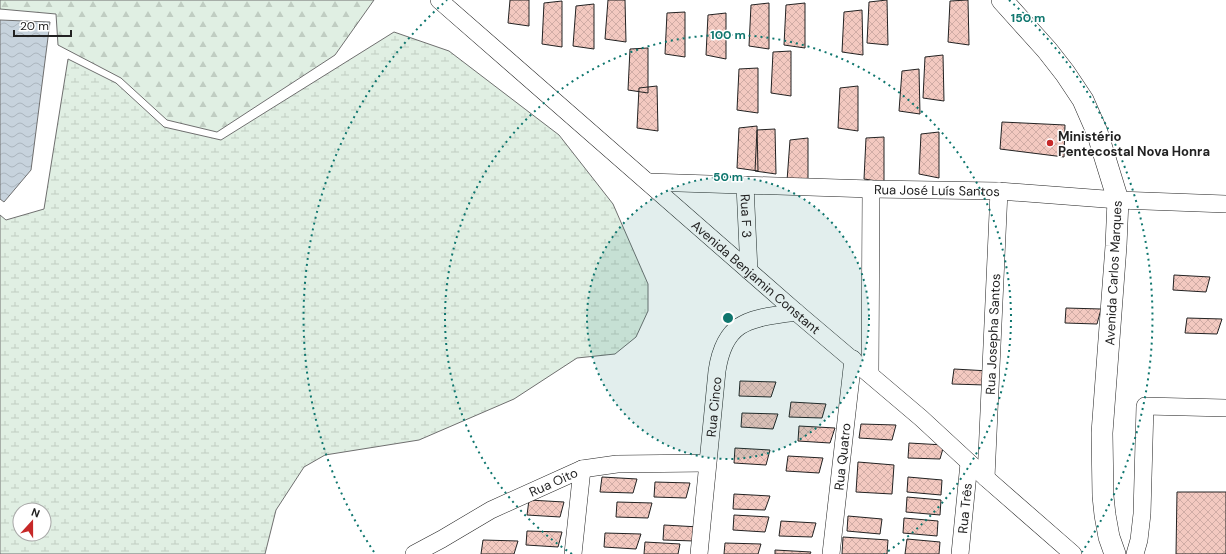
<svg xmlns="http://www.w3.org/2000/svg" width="1226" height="554" viewBox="0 0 1226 554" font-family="'DM Sans',sans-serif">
  <defs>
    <pattern id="forest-firs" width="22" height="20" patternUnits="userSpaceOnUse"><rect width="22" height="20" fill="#e0efe3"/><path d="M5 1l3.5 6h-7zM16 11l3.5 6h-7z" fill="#c0cdc2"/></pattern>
    <pattern id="wetland-marsh" width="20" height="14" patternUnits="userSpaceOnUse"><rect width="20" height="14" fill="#e0efe3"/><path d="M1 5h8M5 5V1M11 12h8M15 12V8" fill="none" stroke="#c0cdc2"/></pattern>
    <pattern id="water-waves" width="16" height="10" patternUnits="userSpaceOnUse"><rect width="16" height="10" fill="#c7d3dd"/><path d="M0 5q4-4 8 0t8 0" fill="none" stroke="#abb5bd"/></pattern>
    <pattern id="building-cross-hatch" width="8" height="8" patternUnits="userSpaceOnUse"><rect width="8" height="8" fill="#f3c9c0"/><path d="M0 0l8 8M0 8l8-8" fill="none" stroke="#d0aca5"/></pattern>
  </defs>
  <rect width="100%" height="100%" fill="#fff"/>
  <path fill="url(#forest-firs)" stroke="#6f6f6f" d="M 0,0 L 374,0 L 335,55 L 217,132 L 167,120 L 121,78 L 58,45 L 56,14 L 0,9 Z"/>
  <path fill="url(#wetland-marsh)" stroke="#6f6f6f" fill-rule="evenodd" d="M 394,32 L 449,51 L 559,135 L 613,204 L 648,284 L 648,311 L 636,337 L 615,354 L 577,358 L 514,399 L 419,440 L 325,455 L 304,467 L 276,510 L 265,554 L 0,554 L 0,215 L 6,220 L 44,209 L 68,59 L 116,83 L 164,127 L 221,140 ZM 20,510 L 44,510 L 44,534 L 20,534 Z"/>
  <path fill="url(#water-waves)" stroke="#6f6f6f" d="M 0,20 L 50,22 L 31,170 L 4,202 L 0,199 Z"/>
  <path fill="url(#building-cross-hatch)" stroke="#222" d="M 510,0 L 529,0 L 529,26 L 508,23 Z
    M 608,0 L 625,0 L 626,42 L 605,39 Z
    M 887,0 L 888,45 L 867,43 L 869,2 Z
    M 968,0 L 969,45 L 948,42 L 950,1 Z
    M 562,1 L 562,47 L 542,44 L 544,3 Z
    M 769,3 L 769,49 L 749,46 L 751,5 Z
    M 805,3 L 805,48 L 784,45 L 786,5 Z
    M 594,4 L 594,49 L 573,46 L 576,6 Z
    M 862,10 L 863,55 L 842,52 L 844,12 Z
    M 685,12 L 685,57 L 665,54 L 667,13 Z
    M 726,13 L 726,59 L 706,55 L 708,15 Z
    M 648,48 L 648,93 L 628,90 L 630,49 Z
    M 791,51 L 791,96 L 771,93 L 773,52 Z
    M 943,55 L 944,101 L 923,98 L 925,57 Z
    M 758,68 L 758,113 L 737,110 L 739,69 Z
    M 919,69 L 920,114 L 899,111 L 902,71 Z
    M 657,86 L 658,131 L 637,128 L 639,88 Z
    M 858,86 L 858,131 L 838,128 L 840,88 Z
    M 1002,122 L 1065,125 L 1064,157 L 1000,149 Z
    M 757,126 L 758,171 L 737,168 L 739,128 Z
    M 775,129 L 776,174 L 755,171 L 757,130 Z
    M 939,132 L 939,178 L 919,174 L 921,134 Z
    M 884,137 L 884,182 L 864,179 L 866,138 Z
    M 808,138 L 808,183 L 787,181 L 790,140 Z
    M 1174,275 L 1210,277 L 1206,292 L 1173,290 Z
    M 1066,308 L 1101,309 L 1097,324 L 1065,323 Z
    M 1187,318 L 1222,319 L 1217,334 L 1185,333 Z
    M 954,369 L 989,371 L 985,385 L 952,384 Z
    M 740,381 L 776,382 L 771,397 L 739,396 Z
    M 791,402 L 826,404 L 822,418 L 789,417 Z
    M 742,413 L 778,414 L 773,429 L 741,427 Z
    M 861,424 L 896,425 L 892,440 L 859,438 Z
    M 799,426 L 835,428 L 830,443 L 798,441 Z
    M 909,443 L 944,445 L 940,459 L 908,458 Z
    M 735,448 L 770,450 L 766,465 L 734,463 Z
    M 788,456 L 823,458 L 819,473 L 786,471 Z
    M 858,462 L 894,465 L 892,494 L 856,492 Z
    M 602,477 L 637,479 L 633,493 L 600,492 Z
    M 908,477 L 942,480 L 941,495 L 907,492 Z
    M 655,482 L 690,483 L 686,498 L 654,497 Z
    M 1177,492 L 1226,492 L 1226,554 L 1176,554 Z
    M 734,494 L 770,496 L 765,510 L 733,509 Z
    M 907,497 L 941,500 L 940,515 L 906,512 Z
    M 529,500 L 564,502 L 560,517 L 527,515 Z
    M 617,502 L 652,503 L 648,518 L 616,517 Z
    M 734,515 L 769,517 L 765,532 L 733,530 Z
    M 848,516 L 882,519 L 880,534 L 847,531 Z
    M 904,518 L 938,521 L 937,536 L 903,533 Z
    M 781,521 L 816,523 L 812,537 L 779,536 Z
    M 664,525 L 699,527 L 695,541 L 663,540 Z
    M 527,531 L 562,532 L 558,547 L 526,545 Z
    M 605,533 L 641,534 L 636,549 L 604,547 Z
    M 843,537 L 888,540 L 887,554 L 842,554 Z
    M 907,539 L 940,542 L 939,554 L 905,554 Z
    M 483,540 L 518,541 L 514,554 L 481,554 Z
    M 645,542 L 680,544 L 678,554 L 644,554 Z
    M 725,543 L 761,544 L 758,554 L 724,554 Z
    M 775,550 L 811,552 L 810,554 L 775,554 Z"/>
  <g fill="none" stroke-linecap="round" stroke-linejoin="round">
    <g stroke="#222" stroke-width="18">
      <g id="minor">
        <path id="s1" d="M 439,0 L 796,312 L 921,418 L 986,478 L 1073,554"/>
        <path id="s2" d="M 648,182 L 871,189 L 999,191 L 1118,200 L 1226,204"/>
        <path id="s3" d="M 745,185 L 749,271"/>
        <path d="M 870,374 L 871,189"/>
        <path id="s4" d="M 986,478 L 999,191"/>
        <path id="s5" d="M 414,554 L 442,539 L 491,510 L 582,469 L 617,464 L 707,463"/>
        <path d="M 573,554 L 582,469"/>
        <path id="s6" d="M 699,554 L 717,371 C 725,318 752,319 796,312"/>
        <path id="s7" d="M 831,554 L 853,359"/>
        <path id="s8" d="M 960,554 L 969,463"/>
        <path d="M 1135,554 L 1139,540 L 1142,514 L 1145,406 L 1226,408"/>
      </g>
    </g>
    <g stroke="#222" stroke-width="22">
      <path id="tertiary" d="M 1002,0 L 1047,50 L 1065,73 L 1083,100 L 1097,132 L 1118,200 L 1116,246 L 1102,433 L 1103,496 L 1105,515 L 1109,537 L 1115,554"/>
    </g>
    <use href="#minor" stroke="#fff" stroke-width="17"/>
    <use href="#tertiary" stroke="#fff" stroke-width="21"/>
  </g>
  <circle cx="728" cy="318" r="141" fill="#0f766e" fill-opacity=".12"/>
  <g fill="none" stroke="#0f766e" stroke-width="2" stroke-dasharray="2 4">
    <circle cx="728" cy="318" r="141"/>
    <path d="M572 554A283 283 0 1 1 884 554"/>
    <path d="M374 552A424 424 0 0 1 447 0M1009 0A424 424 0 0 1 1082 552"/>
  </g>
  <circle fill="#c62828" stroke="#fff" stroke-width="1.5" cx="1050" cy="143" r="4"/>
  <g text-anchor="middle" stroke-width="3" stroke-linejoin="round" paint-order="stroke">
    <g font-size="13" font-weight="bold" fill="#222" stroke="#fff" text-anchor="start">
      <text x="1058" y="141">Ministério<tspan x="1058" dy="15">Pentecostal Nova Honra</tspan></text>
    </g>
    <g font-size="13" fill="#222" stroke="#fff">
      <text dy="5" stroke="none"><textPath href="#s2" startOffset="289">Rua José Luís Santos</textPath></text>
      <text dy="5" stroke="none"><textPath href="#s3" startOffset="31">Rua F 3</textPath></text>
      <text transform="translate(1113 273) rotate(-87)" y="5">Avenida Carlos Marques</text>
      <text dy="5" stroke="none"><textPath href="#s1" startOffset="421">Avenida Benjamin Constant</textPath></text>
      <text dy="5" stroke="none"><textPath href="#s4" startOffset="144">Rua Josepha Santos</textPath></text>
      <text dy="5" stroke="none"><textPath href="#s6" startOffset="148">Rua Cinco</textPath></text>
      <text dy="5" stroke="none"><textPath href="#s7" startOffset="98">Rua Quatro</textPath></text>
      <text dy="5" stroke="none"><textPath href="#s5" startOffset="157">Rua Oito</textPath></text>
      <text dy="5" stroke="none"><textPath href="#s8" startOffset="46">Rua Três</textPath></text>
    </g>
  </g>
  <circle cx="728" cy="318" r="6" fill="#0f766e" stroke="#fff" stroke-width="2"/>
  <g font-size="12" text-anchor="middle" font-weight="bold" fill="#0f766e" stroke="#fff" stroke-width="3" stroke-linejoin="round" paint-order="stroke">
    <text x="1028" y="22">150 m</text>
    <text x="728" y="39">100 m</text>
    <text x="728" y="181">50 m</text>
  </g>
  <g transform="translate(32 522) rotate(21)"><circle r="19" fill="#ffffff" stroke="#a7a7a7"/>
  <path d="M0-3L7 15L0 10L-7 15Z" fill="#c62828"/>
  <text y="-6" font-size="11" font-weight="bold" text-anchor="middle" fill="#222222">N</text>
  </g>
  <path d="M14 30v6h57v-6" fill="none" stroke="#222222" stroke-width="2"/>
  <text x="20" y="30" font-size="12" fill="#222222" stroke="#ffffff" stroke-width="3" paint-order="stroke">20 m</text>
</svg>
